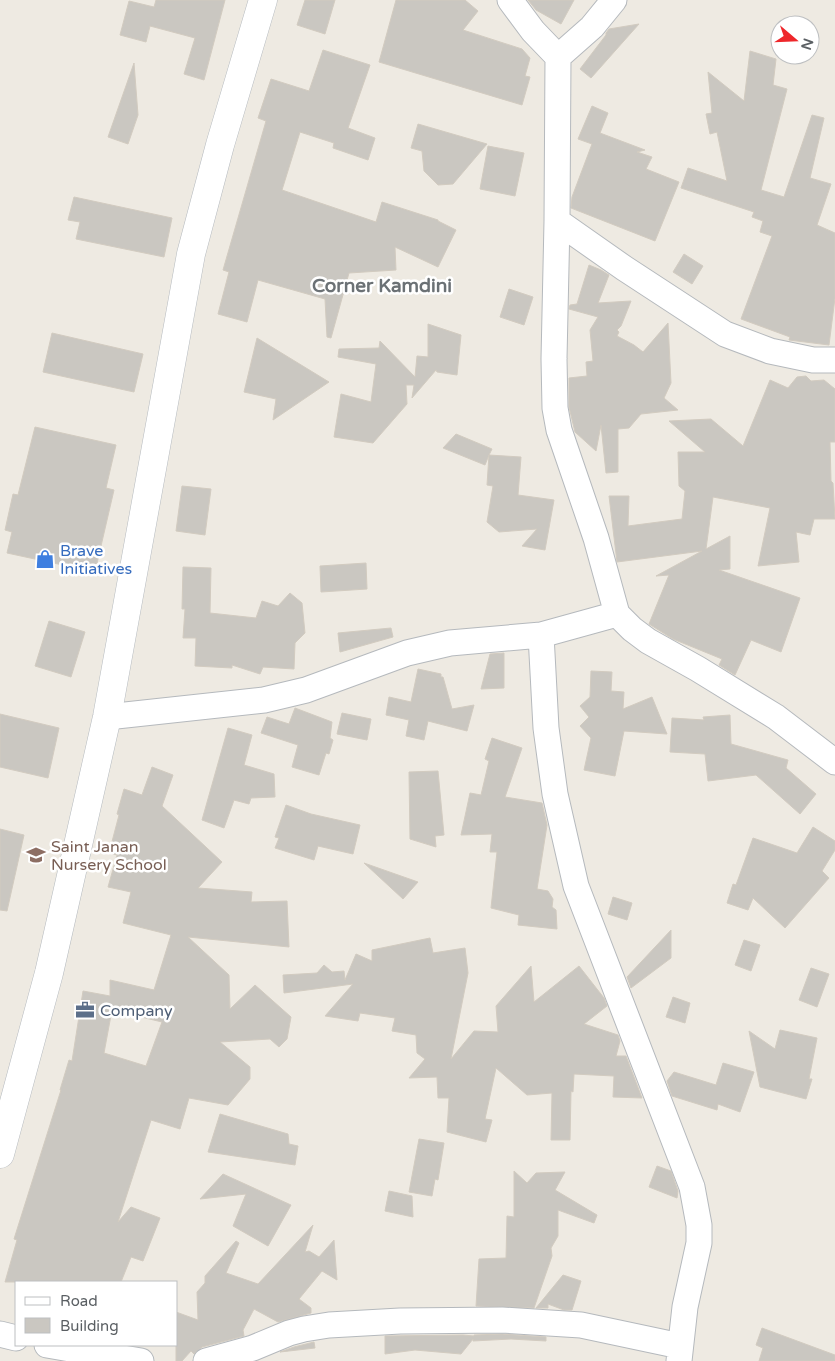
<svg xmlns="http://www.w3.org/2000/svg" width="835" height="1361" viewBox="0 0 835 1361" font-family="'Varela Round',sans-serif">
  <rect width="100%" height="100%" fill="#eeeae2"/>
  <path fill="#cac7c1" stroke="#d2cbc0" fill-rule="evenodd" d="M 156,0 L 225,0 L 204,80 L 184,74 L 195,38 L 150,26 L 146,42 L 120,35 L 129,1 L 154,7 Z
    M 305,0 L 335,0 L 325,34 L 297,25 Z
    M 396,0 L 465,0 L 478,11 L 463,30 L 522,49 L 530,58 L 525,76 L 530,77 L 522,105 L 379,62 Z
    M 528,0 L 574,0 L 561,24 L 536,10 Z
    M 639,24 L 591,78 L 580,69 L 606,35 L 606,33 L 609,29 Z
    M 323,50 L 370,65 L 348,128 L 375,138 L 368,160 L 333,148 L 334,143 L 300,132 L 282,190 L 376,222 L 382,202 L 438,220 L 438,221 L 456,230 L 438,267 L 395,247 L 396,270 L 349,273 L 331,338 L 327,337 L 325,299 L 258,280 L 247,322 L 218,314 L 229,272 L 223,270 L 266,121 L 258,118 L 271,79 L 309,91 Z
    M 750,51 L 776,59 L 773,85 L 787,89 L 761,190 L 784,197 L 812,115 L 824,118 L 810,178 L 831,184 L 817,225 L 835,233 L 835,298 L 829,345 L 789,340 L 790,337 L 741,319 L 772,236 L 760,232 L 763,221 L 752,217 L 754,212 L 681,188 L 688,168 L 727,181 L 717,132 L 710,134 L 706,114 L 712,113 L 708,72 L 744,101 Z
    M 134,63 L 138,115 L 128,144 L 108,137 Z
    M 592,106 L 608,113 L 600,133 L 645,150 L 637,152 L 652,157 L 646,169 L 679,182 L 655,241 L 571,208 L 572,197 L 592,144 L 578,139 Z
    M 418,124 L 487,144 L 453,184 L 438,185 L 424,171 L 422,151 L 411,148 Z
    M 488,146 L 524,153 L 515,196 L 480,189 Z
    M 74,197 L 172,218 L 164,257 L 76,239 L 80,222 L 68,220 Z
    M 684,254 L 703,266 L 692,284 L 673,272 Z
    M 589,265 L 601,270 L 609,275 L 598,303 L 631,301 L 621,326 L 617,330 L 619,332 L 617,336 L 634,345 L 643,352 L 668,323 L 671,383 L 664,398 L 678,410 L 641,414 L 629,428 L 618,429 L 618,472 L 606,473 L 601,425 L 596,451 L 575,432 L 569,407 L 569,378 L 587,376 L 586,362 L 593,361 L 590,330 L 598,317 L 569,309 L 570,305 L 577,304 Z
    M 509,289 L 533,297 L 524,325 L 500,317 Z
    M 428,324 L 461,335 L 457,375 L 437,372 L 436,370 L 412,398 L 414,385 L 406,385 L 407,404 L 373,443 L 334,437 L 341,394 L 371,402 L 376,364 L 338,357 L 339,349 L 379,348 L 380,341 L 415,377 L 417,356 L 428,357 Z
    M 52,333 L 143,354 L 134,392 L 43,372 Z
    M 257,338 L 329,382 L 273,420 L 276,399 L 244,392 Z
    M 806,376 L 811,381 L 824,380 L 835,389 L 835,442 L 830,442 L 831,481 L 833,483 L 835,519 L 814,519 L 810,535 L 796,532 L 799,562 L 758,566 L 770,508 L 713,497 L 706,549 L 730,536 L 730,569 L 719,570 L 800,598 L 781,652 L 751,640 L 735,675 L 719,665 L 722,659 L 673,639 L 649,624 L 669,575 L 656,576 L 702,551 L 617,562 L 609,496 L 629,496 L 628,526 L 682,519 L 685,491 L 679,486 L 678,452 L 705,452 L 669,421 L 711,419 L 743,446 L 770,380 L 788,388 L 797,377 Z
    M 35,427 L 116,445 L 106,488 L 114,490 L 95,572 L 7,553 L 12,532 L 5,530 L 13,494 L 18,495 Z
    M 456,434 L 492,449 L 489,455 L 521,457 L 518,495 L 554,500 L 545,550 L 522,546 L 537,529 L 499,532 L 487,522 L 493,486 L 487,485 L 489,455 L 485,465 L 443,448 Z
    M 182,486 L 211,489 L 205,535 L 176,531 Z
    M 366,563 L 367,589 L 321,592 L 320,566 Z
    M 183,567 L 211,568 L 210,613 L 256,618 L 262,601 L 278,606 L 290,593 L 302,603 L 305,633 L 295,643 L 294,669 L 263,667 L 260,674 L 232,665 L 232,668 L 195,666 L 196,638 L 183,638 L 185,609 L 182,609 Z
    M 49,621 L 85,632 L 71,677 L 35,666 Z
    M 391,628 L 393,637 L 340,652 L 338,633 Z
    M 504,653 L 504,688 L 481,689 L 490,654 Z
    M 418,669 L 441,674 L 441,677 L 443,677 L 452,709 L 474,705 L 467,731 L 428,721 L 424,740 L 406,736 L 409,720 L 386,715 L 389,697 L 411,702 Z
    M 591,671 L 612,672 L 611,691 L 624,692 L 623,709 L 652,697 L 667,734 L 624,731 L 615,776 L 584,770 L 591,738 L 580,726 L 589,717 L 580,706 L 590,697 Z
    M 295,708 L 332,722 L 330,738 L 333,740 L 329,754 L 326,753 L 319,775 L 292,767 L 298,745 L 261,733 L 267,717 L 289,724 Z
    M 342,713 L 371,719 L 367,740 L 337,734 Z
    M 0,714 L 59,728 L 48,778 L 0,767 Z
    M 730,715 L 731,744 L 788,760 L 786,768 L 816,794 L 800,814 L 756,775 L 708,781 L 705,754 L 670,752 L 672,718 L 704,720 L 703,717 Z
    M 228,728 L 252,735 L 244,765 L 274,774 L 275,797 L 251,798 L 249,804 L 234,800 L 224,828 L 202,820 Z
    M 492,738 L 522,748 L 505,797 L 542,803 L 547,825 L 537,889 L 548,891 L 553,899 L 552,907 L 556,910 L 557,929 L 518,925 L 519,915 L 491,908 L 497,852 L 490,852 L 492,834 L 461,835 L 470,793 L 481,795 L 489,761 L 485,759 Z
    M 152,767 L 173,775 L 162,806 L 222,862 L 198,888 L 252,892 L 251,902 L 287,901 L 289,947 L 188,937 L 229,975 L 230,1009 L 255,985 L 291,1017 L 287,1039 L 279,1047 L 270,1039 L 220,1042 L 250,1067 L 250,1079 L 228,1105 L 189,1098 L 180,1129 L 151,1120 L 118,1222 L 131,1207 L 160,1218 L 143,1261 L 131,1257 L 121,1282 L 5,1282 L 17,1240 L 14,1239 L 61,1090 L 60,1090 L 69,1060 L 72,1061 L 83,991 L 110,996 L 110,980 L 154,990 L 171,935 L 123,923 L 131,892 L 108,887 L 117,855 L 109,853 L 119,815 L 117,814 L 124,789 L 142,795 ZM 112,1010 L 162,1022 L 146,1066 L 104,1053 Z
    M 438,771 L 444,835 L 435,836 L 436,847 L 410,839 L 409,772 Z
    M 286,805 L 311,814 L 360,825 L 353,854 L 318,846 L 314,860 L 275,848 L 279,838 L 275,837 Z
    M 813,827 L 835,841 L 835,850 L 822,871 L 829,878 L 785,928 L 753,898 L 748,910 L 727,903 L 733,884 L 736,885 L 753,838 L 797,853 Z
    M 0,829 L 24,835 L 7,911 L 0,910 Z
    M 364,863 L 418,882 L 403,899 Z
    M 613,897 L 632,903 L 627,920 L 608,914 Z
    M 671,930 L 671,958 L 631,988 L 627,977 Z
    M 430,938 L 433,953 L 465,948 L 468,973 L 451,1059 L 474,1031 L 498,1032 L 496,1006 L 531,966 L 534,1002 L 579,966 L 604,998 L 607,1006 L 584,1024 L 618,1035 L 620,1041 L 616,1056 L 626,1056 L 642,1098 L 613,1097 L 614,1076 L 574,1074 L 573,1092 L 571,1091 L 570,1140 L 551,1140 L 552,1093 L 527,1095 L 496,1068 L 485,1119 L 492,1120 L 486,1142 L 447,1132 L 449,1098 L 438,1098 L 437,1077 L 409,1078 L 425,1059 L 417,1053 L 416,1035 L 392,1031 L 395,1018 L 360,1013 L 358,1021 L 325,1016 L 353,984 L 284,993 L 283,975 L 317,973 L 324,965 L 332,972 L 344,971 L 345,980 L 356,954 L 372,961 L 372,950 Z
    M 744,940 L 760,945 L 751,971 L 735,965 Z
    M 811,968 L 829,974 L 817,1007 L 799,1000 Z
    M 673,997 L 690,1003 L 685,1023 L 666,1017 Z
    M 780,1030 L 817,1038 L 809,1079 L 812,1079 L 806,1099 L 760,1087 L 749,1031 L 775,1049 Z
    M 723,1063 L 754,1072 L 740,1112 L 718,1104 L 717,1110 L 672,1096 L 667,1081 L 674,1072 L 716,1085 Z
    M 220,1114 L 288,1134 L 289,1144 L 298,1146 L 295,1165 L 208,1152 Z
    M 419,1139 L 444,1143 L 438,1180 L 435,1179 L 432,1196 L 409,1192 Z
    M 657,1166 L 671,1171 L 678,1191 L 677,1198 L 649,1187 Z
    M 514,1171 L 527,1183 L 536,1173 L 565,1172 L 555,1190 L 597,1215 L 594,1223 L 558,1210 L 558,1236 L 551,1248 L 552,1256 L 534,1308 L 476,1306 L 479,1259 L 506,1258 L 507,1216 L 514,1217 Z
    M 223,1174 L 291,1205 L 268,1246 L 233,1226 L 246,1194 L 200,1199 Z
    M 389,1191 L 412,1196 L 413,1217 L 385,1211 Z
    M 313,1225 L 305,1252 L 309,1251 L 319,1257 L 334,1240 L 337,1280 L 322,1271 L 299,1299 L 311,1308 L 311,1313 L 278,1322 L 254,1309 L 243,1330 L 244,1336 L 202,1347 L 194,1354 L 191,1351 L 182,1361 L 176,1361 L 176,1312 L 198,1320 L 197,1292 L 205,1283 L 205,1276 L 236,1241 L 239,1243 L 226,1273 L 258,1284 Z
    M 563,1275 L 581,1281 L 572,1310 L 564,1310 L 548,1304 L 548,1308 L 536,1308 Z
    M 762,1328 L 835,1355 L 835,1361 L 759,1361 L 763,1348 L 756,1345 Z
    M 502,1334 L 546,1337 L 546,1341 L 511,1339 L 473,1341 L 473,1339 L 461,1354 L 415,1350 L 385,1354 L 385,1336 L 463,1335 L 474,1336 L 474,1335 Z
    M 314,1342 L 315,1348 L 280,1352 L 294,1347 Z"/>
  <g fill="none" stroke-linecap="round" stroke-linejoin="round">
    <g stroke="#b5b9bd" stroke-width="27">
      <path id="street" d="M 510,0 L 533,31 L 558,57 L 557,221 L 554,359 L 555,408 L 559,430 L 596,538 L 617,614 L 632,629 L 648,641 L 698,669 L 776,717 L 835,762
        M 558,57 L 592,27 L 614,0
        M 557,221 L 624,268 L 725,334 L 770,351 L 813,360 L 835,360
        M 541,635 L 546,728 L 555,794 L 576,886 L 692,1187 L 699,1225 L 699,1243 L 685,1307 L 679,1361
        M 107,717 L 264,700 L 306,690 L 407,653 L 450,643 L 541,635 L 617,614
        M 0,1334 L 16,1338
        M 47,1345 L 141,1361
        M 206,1361 L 253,1348 L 289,1333 L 304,1329 L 329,1325 L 400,1321 L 502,1320 L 581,1325 L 680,1346"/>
    </g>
    <g stroke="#b5babf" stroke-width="29">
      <path id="secondary" d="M 0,1154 L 49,973 L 107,717 L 191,254 L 220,145 L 263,0"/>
    </g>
    <use href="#street" stroke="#fff" stroke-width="25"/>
    <use href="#secondary" stroke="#fff" stroke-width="28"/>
  </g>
  <defs>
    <g id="shop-bare" transform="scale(1.5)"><path d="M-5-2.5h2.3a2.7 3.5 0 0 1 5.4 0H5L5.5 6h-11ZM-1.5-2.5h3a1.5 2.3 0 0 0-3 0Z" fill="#3f7fe0" stroke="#fff" stroke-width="2.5" paint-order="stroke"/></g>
    <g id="school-bare" transform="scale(1.5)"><path d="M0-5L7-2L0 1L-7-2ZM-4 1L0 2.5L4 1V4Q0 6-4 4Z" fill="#8d6e63" stroke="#fff" stroke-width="2.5" paint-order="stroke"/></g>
    <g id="office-bare" transform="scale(1.5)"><path d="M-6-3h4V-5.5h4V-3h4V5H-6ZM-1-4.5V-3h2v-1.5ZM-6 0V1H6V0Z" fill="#5c6f8a" stroke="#fff" stroke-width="2.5" paint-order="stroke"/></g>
  </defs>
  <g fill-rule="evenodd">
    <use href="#shop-bare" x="45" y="559"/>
    <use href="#school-bare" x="36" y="855"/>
    <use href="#office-bare" x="85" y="1010"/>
  </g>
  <g text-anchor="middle" stroke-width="5" stroke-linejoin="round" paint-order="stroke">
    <g font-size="16" fill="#366cbe" stroke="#fff" text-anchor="start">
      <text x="60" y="556">Brave<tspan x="60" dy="18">Initiatives</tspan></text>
    </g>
    <g font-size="16" fill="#785e54" stroke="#fff" text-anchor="start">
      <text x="51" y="852">Saint Janan<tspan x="51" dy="18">Nursery School</tspan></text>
    </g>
    <g font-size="16" fill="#4e5e75" stroke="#fff" text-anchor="start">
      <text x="100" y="1016">Company</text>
    </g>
    <g font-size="19" font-weight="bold" fill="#6b7175" stroke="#fff">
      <text x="382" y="292">Corner Kamdini</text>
    </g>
  </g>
  <rect x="15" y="1281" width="162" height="65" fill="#ffffff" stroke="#bdbfc1"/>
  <rect x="25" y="1297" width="25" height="8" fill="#ffffff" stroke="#bdbfc1"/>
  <text x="60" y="1306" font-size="15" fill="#5a5f63">Road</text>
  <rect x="25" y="1318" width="25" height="15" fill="#cac7c1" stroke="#bdbfc1"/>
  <text x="60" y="1331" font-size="15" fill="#5a5f63">Building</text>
  <g transform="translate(795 40) rotate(109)"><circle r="24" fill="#ffffff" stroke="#bdbfc1"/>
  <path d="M0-4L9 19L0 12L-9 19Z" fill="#ee272b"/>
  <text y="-8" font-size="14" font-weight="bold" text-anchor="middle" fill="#5a5f63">N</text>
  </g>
</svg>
